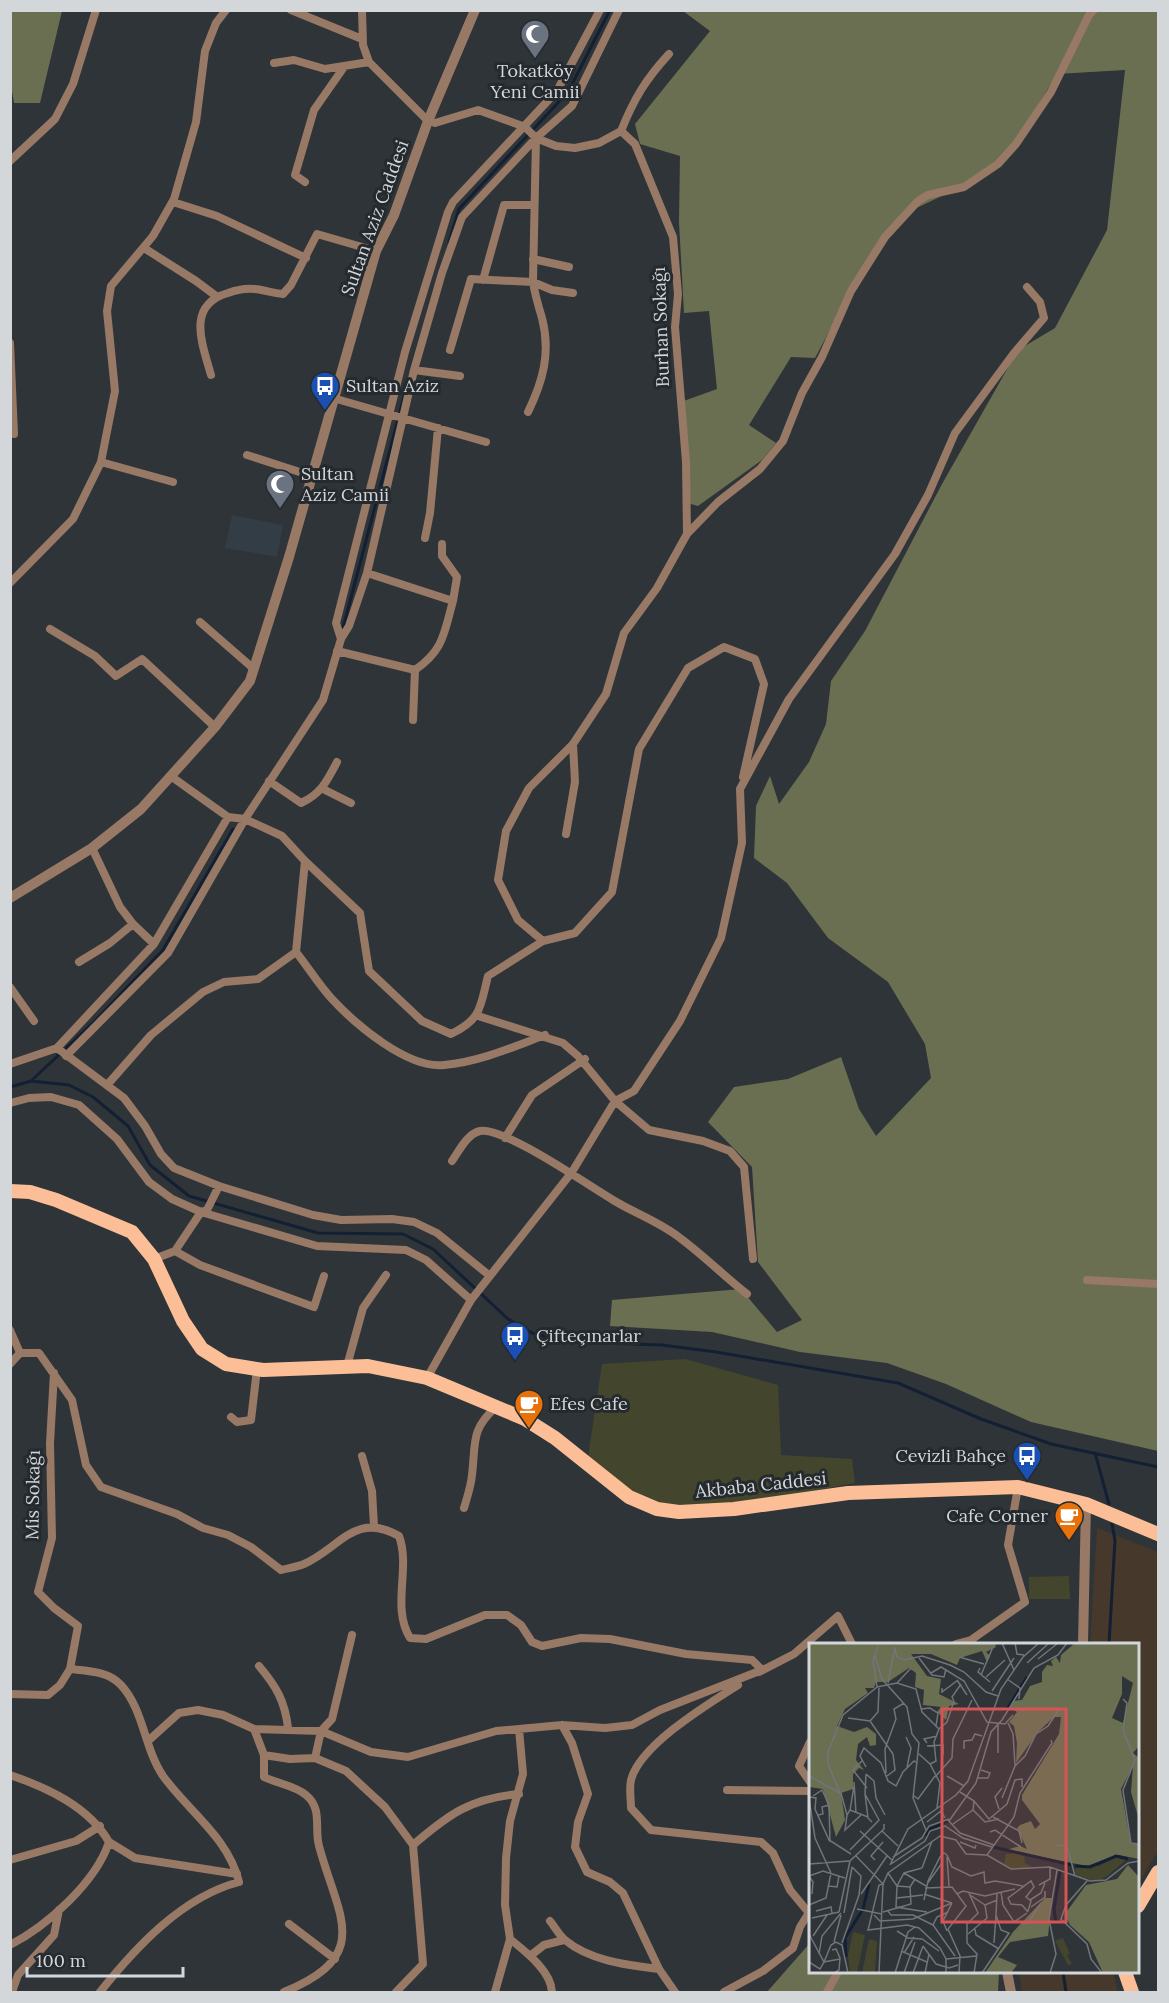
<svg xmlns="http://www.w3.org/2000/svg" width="1169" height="2003" viewBox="0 0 1169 2003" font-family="Lora,serif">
  <rect width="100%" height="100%" fill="#2f3438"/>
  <path fill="#333d46" d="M 232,515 L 283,525 L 277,557 L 225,548 Z"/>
  <path fill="#46382a" d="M 1097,1528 L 1158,1552 L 1158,1851 L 1138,1884 L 1138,1644 L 1090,1644 Z
    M 1019,1972 L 1113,1972 L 1118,1992 L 1022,1992 Z"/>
  <path fill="#43462c" d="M 685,1359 L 778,1385 L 781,1455 L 852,1459 L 855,1483 L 759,1501 L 672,1507 L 636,1496 L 588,1457 L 602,1364 Z
    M 1069,1576 L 1070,1599 L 1029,1599 L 1029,1577 Z"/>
  <path fill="#6b6f52" d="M 10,11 L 62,11 L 40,103 L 14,103 L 10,79 Z
    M 683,11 L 1158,11 L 1158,1451 L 1031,1422 L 946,1384 L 887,1363 L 800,1352 L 712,1332 L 610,1326 L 612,1300 L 741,1289 L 777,1332 L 802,1320 L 758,1262 L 752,1167 L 708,1122 L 734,1087 L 788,1079 L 841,1057 L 859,1109 L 876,1136 L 931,1078 L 925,1044 L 888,982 L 828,938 L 787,883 L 754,858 L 756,806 L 770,776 L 779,804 L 809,762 L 826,724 L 831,681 L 865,631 L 942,484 L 1018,350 L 1055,328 L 1107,230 L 1125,70 L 1057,74 L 1025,126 L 992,172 L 906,213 L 860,274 L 815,358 L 791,357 L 749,425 L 776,443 L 762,460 L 698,506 L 687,503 L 681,402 L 717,389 L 709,311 L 684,313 L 679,222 L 680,156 L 640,144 L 635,124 L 710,31 Z
    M 810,1943 L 810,1972 L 999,1972 L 998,1992 L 767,1992 Z"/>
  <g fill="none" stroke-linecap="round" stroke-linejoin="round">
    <path stroke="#132034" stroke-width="3" d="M 449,242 L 459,209 L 568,92 L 610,10
      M 343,628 L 406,389
      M 31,1081 L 69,1085 L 93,1097 L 128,1126 L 150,1165 L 189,1196 L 318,1233 L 403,1234 L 433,1249 L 508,1319 L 534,1334 L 572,1342 L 662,1345 L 716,1352 L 898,1383 L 981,1419 L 1051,1444 L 1158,1467
      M 10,1087 L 31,1081 L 95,1021 L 163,950 L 233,829
      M 1095,1453 L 1109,1504
      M 1109,1644 L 1115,1540 L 1112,1524
      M 1063,1972 L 1066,1992"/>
    <path stroke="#977966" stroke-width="8" d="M 291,10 L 362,39
      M 362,10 L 363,45 L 369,62 L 428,121 L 435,123 L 478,110 L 525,127 L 536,138 L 556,146 L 575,148 L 599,143 L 621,131 C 634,99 645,80 669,54
      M 274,63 L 294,60 L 325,69 L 369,62
      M 621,131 L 635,144 L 673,237 L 678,294 L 675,327 L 686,462 L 687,534
      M 10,161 L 55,119 L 73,84 L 96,10
      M 305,182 L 295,175 L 314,110 L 344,67
      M 173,202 L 217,216 L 306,258
      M 144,248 L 196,281 L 216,296
      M 533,259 L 569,267
      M 483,280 L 504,205 L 534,205
      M 10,343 L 14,434
      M 450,350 L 471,279 L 533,282 L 552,290 L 573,293
      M 414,370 L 460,376
      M 211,375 C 202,343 186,305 228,293 C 236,290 246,288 255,289 C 264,290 273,293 283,294 L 291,285 L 317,234 L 376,251
      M 333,398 L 486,442
      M 528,412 C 543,381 551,353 542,318 C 538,305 535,295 533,282 L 536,138
      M 247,455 L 312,476
      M 101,462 L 173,482
      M 425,538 L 430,513 L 438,428
      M 442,544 L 442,556 L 457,577 L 453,601
      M 10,583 L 73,519 L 101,462 L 115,391 L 107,311 L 111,286 L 153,236 L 174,199 L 196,122 L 205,51 L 216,23 L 226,10
      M 200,622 L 254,669
      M 50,629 L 95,656 L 116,676 L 142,659 L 215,727
      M 341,639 L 336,623 L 405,352 L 448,212 L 453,202 L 557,91 L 600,10
      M 337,651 L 415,670 C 444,650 444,633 453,601 L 367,573
      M 413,720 L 415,670
      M 269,781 L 301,803 C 321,794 327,781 337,762
      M 323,789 L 351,803
      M 566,834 L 575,782 L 573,744
      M 305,861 L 360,913 L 369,971 L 422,1021 L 451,1034 C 482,1019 480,1007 488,976 L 543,941 L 575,933 L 612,892 L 639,749 L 688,668 L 724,647 L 755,659 L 764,684 L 743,777
      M 133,924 L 154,944
      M 543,941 L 518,920 L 498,880 L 506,831 L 529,788 L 573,744 L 606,694 L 624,633 L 657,588 L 687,534 L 718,502 L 760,469 L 783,441 L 802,393 L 822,357 L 851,291 L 885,237 L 918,201 L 928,195 L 964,187 L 998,164 L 1016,144 L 1051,92 L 1089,15 L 1094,10
      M 296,952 C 308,967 319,985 332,999 C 356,1025 408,1069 444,1065 C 479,1062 513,1047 545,1035
      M 79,962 L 110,943 L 133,924 L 120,907 L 92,848
      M 10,987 L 34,1021
      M 478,1016 L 563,1043 L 578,1056 L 615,1101 L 649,1130 L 703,1141 L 730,1151 L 744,1167 L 753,1259
      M 57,1048 L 124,1098 L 145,1126 L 161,1154 L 174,1168 L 219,1186 L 313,1215 L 341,1220 L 392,1219 L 414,1222 L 437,1233 L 490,1276
      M 66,1056 L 168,953 L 245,819 L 323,700 L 341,639 L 349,626 L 367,573 L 414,370 L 442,273 L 462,217 L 536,138 L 572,106 L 619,10
      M 10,1064 L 57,1048 L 154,944 L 228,817
      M 108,1084 L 151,1035 L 203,992 L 224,982 L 258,979 L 296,952 L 305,861 L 282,836 L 245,819 L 228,817 L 172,777
      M 10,1103 L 29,1098 L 51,1097 L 79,1105 L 117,1139 L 149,1182 L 172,1199 L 201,1212 L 317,1246 L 406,1250 L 426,1260 L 471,1300
      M 505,1138 L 532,1095 L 585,1059
      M 452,1161 C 459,1151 467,1134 480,1131 C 503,1126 589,1186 613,1200 C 634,1213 660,1222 680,1238 C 703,1255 724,1276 747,1294
      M 175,1251 L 200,1265 L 314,1307 L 324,1276
      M 154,1259 L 175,1251 L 201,1212 L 207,1210 L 219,1186
      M 1087,1280 L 1158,1284
      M 10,1330 L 20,1353
      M 10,1364 L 20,1353 L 39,1353 L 72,1400 L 86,1465 L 101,1487 L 177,1514 L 203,1528 L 228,1535 L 251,1547 L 281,1570 C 288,1568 297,1567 304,1564 C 340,1548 355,1511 399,1536 C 411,1568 391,1607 410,1638 L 426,1639 L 485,1615 L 507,1615 L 521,1625 L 532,1642 L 542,1646 L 581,1638 L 610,1639 L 686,1654 L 752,1660 L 762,1670 L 660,1710 L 632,1725 L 605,1728 L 562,1725 L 496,1731 L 408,1757 L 371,1752 L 321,1731 L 254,1729 L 223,1715 L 198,1710 L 179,1713 L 148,1741
      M 347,1366 L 363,1308 L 386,1275
      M 54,1373 L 50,1443 L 52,1538 L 38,1592 L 54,1608 L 78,1626 L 70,1669
      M 427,1378 L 471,1300 L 572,1172 L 615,1101 L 634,1091 L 680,1021 L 721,938 L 742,843 L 740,789 L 789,699 L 895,554 L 928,495 L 955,433 L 1014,353 L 1044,318 L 1040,302 L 1027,287
      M 231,1417 L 237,1422 L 251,1420 L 257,1369
      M 362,1456 L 372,1491 L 374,1526
      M 464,1508 C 467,1498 471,1486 472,1475 C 476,1442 470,1430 497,1406
      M 956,1644 L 971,1640 L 1025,1602 L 1008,1545 L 1018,1487
      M 259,1666 C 276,1686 285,1701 288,1728
      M 759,1672 L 794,1654 L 838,1616 L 852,1644
      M 738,1685 C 708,1704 640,1745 631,1780 C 629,1789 631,1799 631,1808 L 651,1830 L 761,1842 L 773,1853 L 790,1890 L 809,1913
      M 10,1694 L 48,1695 L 60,1685 L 70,1669 C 88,1671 108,1671 121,1685 C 144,1710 144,1748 163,1776 C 189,1812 228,1837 239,1882 C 182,1897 136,1947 100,1992
      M 562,1725 L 572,1743 L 588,1794 L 578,1822 L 575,1847 L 587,1872 L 610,1882 L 623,1893 L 659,1969 L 675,1992
      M 254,1729 L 264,1755 L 264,1777 C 276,1783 296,1786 306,1795 C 323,1809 314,1828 319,1846 C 338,1917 374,1955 284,1992
      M 519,1729 L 523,1774 L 510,1821 L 506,1858 L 505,1905 L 510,1939 C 526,1952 551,1971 552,1992
      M 810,1742 L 799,1766 L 810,1782
      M 264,1755 L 290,1759 L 315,1758 L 346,1771 L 385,1807 L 413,1845
      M 315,1758 L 321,1731 L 332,1719 L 352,1635
      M 10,1775 C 48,1788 89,1807 109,1842 C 96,1882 47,1926 10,1945
      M 727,1790 L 810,1791
      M 109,1842 L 135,1858 L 237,1874
      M 10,1860 L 76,1841 L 100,1826
      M 550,1921 C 555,1927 559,1935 565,1940 C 590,1961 628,1965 659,1969
      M 289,1924 L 335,1959
      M 530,1956 L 544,1945 L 564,1940
      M 12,1992 L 18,1975 L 54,1935 L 59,1910
      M 396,1992 L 423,1964 L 413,1845 C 449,1814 471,1798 519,1794
      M 495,1992 L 510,1939
      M 724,1992 L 763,1971 L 793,1948 L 800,1927 L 810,1911
      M 827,1992 L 838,1972"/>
    <path stroke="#977966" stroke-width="10" d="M 10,898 L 92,848 L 141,809 L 215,727 L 250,681 L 289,557 L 376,251 L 394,215 L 428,121 L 475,10
      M 1083,1644 L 1086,1504
      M 1007,1972 L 1011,1992"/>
    <path stroke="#fbbe96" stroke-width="14" d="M 10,1191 L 30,1192 L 56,1200 L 132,1232 L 154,1259 L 183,1321 L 202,1349 L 226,1364 L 263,1370 L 368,1366 L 427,1378 L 525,1419 L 555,1438 L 629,1497 L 657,1509 L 679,1512 L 734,1509 L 848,1493 L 1018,1487 L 1086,1504 L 1158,1534
      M 1138,1906 L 1158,1872
      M 1125,1972 L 1132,1992"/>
  </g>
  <defs>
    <g id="mosque-pin" transform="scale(1.5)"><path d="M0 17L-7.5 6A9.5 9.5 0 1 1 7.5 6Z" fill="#6b7280" stroke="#252a2e"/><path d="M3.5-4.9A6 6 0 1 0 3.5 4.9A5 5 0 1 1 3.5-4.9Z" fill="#fff"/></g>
    <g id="bus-pin" transform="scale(1.5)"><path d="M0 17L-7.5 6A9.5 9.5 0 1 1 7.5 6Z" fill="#1a4fb4" stroke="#252a2e"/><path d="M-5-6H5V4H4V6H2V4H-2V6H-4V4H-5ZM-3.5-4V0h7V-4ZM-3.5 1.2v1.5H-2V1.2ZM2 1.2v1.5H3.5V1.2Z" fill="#fff"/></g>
    <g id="cafe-pin" transform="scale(1.5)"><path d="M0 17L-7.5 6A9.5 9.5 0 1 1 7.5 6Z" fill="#e8710a" stroke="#252a2e"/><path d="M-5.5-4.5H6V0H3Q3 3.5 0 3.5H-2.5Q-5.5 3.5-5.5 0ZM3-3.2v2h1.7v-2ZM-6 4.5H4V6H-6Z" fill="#fff"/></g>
  </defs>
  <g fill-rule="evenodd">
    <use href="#mosque-pin" x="535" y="34"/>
    <use href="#bus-pin" x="325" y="386"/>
    <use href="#mosque-pin" x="280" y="484"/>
    <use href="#bus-pin" x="515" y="1336"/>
    <use href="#cafe-pin" x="529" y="1404"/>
    <use href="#bus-pin" x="1027" y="1456"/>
    <use href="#cafe-pin" x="1069" y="1516"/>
  </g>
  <g text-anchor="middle" stroke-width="6" stroke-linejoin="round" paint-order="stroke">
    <g font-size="18" fill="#d4d7da" stroke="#252a2e" text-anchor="start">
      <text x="535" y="77" text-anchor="middle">Tokatköy<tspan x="535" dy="21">Yeni Camii</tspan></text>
      <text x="346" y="392">Sultan Aziz</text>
      <text x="301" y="480">Sultan<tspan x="301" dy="21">Aziz Camii</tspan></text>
      <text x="536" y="1342">Çifteçınarlar</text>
      <text x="550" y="1410">Efes Cafe</text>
      <text x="1006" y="1462" text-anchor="end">Cevizli Bahçe</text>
      <text x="1048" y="1522" text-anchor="end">Cafe Corner</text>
    </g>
    <g font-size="18" fill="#d4d7da" stroke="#252a2e">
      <text transform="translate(375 218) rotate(-70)" y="6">Sultan Aziz Caddesi</text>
      <text transform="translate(661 327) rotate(-92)" y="6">Burhan Sokağı</text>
      <text transform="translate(761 1485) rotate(-6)" y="6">Akbaba Caddesi</text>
      <text transform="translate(33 1495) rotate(-89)" y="6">Mis Sokağı</text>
    </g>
  </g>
  <g transform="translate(809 1643)">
    <rect width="330" height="330" fill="#2f3438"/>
    <path d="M 205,210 L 215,213 L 216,220 L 223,224 L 204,226 L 195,221 L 197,211 ZM 307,214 L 318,216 L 297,234 L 287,238 L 267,233 L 266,223 L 290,223 ZM 44,289 L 56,292 L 48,330 L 41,330 L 39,312 ZM 254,295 L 261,311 L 258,312 L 263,321 L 259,322 L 246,298 ZM 60,296 L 68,298 L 66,330 L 53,330 Z" fill="#43462c"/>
    <path d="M 0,0 L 186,0 L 187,4 L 177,9 L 181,13 L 178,19 L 173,8 L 151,15 L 148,22 L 122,11 L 102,11 L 118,33 L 132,36 L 130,51 L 150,61 L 140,63 L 137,77 L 128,69 L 132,64 L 114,62 L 115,47 L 106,44 L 107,30 L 100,25 L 79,39 L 67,39 L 65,45 L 56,45 L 59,50 L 36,66 L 28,83 L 45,89 L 58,84 L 67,91 L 67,102 L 61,103 L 58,94 L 49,101 L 47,117 L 55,127 L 50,125 L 44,131 L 44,146 L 32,150 L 36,177 L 27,194 L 14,146 L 0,144 ZM 266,0 L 330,0 L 330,103 L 324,110 L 330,115 L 330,177 L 322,149 L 324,123 L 312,146 L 322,201 L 330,201 L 330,216 L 310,212 L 278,223 L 197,207 L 211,203 L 218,206 L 208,185 L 211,182 L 222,178 L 226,186 L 231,181 L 213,157 L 213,152 L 250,91 L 252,74 L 245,74 L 229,89 L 207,120 L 208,100 L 205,83 L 200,79 L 208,69 L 200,64 L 203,58 L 213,57 L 221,43 L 233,39 L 233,29 L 238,22 L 244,23 L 242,18 L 247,14 L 251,20 L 252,12 ZM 313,33 L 324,40 L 314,80 L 303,75 L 313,51 ZM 319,222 L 330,234 L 330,330 L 294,330 L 280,299 L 261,282 L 256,271 L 277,242 L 308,236 ZM 236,255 L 243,255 L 239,293 L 201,299 L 189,314 L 208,322 L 202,330 L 176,330 L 204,289 Z" fill="#6b6f52" fill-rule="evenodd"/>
    <path fill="none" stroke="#132034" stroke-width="3" d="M 197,68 L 218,34M 117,193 L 119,187 L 139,178M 184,204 L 263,222M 266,223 L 281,224 L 307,213 L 319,216M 247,280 L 245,266 L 251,228M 37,314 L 36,295 L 54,266 L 60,241"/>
    <path fill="none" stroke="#717579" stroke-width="1.5" d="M 193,0 L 205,27M 206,0 L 208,11 L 215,12M 86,6 L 88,14 L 95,17 L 113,13 L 141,22 L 155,29 L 177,49 L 189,53M 66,13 L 73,36 L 98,64 L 103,91 L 110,100 L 104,155 L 117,187M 150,14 L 175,21M 110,15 L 123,32 L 135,34 L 137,26M 229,16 L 249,0M 218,20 L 240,0M 171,25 L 169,29 L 181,39M 122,30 L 132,24 L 155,38 L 178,79 L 196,81 L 204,72M 172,32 L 184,4M 177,34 L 196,17M 198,36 L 211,45 L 210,56M 148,37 L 158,52M 79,40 L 86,4M 88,40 L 102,25M 68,44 L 88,40 L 107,46 L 113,69 L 130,86M 133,45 L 133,49 L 149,37M 183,48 L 205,15M 314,56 L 318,60 L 314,87 L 326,117 L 314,147 L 322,200 L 330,201M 145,58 L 143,54 L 152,41M 112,66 L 121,65 L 129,70 L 127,83M 39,75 L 61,78M 61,78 L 84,111 L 86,127 L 78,133M 61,78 L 69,69 L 70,45M 199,80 L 204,91 L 206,122M 97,94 L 102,105 L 98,124M 118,100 L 115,96 L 128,93M 118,103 L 134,102 L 134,112M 155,106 L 155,98 L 163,97 L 166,91 L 173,93M 189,110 L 189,82M 110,111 L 121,121 L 131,140 L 128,165M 53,118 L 44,127 L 58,145M 121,121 L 127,118 L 125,99 L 130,86 L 138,79 L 145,58M 57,124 L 51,113 L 55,105 L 72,120 L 79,138 L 87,143 L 94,129 L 105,118 L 108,120M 77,130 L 76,106 L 87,76 L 85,66 L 95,60M 57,131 L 65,138 L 67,155 L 76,172M 0,133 L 31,150 L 19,121 L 19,109 L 34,72 L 68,44 L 64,17 L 70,0M 138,133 L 155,143M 126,134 L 143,115 L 144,96 L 163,57M 168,135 L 179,135 L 181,130 L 172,127M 45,139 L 47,170M 151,149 L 165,158 L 164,167M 32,150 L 38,172 L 36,187 L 52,172M 56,151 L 57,131M 104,152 L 109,156 L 126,133M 4,153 L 13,147 L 20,162 L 21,199M 0,154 L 7,155 L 6,166 L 20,197 L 42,211M 0,155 L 6,195 L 22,230M 193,155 L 206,123 L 216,113 L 227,91 L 239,83 L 251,65M 165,158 L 180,176 L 198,161 L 206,137 L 213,136 L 213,144M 190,166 L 186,154 L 193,145M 41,167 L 45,143M 164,167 L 176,179 L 190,176M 9,172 L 14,171 L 13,164 L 20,162M 38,172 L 41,167 L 59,174M 184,174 L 210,188 L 213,200M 139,177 L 151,190 L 185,202M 140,178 L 167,140 L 182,89 L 193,77 L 225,25 L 249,12 L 258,0M 118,179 L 132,168 L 136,175M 144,181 L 164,167M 51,188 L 83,217M 73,188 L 89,203M 181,189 L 186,187 L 212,204M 151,199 L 166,205 L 167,202M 248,202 L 258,203 L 266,233M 41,207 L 70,177 L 56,151 L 59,175 L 63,179M 138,212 L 143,224 L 162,233 L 175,229 L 176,240 L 186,238 L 214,243M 178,212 L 205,174 L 211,150 L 243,100 L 242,97M 47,213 L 74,241 L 70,242 L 59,287 L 98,282 L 110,285 L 131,305 L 137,316 L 137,330M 84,214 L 113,195 L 120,183 L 140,176M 138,214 L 140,243M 66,217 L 62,213 L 74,199M 0,221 L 40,218M 82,221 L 116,198 L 121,188 L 136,183 L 154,195 L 183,204M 81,222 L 99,186 L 147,152 L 159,138 L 192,46 L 214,14 L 230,0M 113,225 L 95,230 L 88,243 L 87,264 L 118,269M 113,225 L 123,198M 79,230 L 88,243 L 101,244M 95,230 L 117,243M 0,233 L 14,228 L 36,235M 0,233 L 4,239 L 3,251M 278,238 L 257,262 L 252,276 L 278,301 L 282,316 L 293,330M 118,241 L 133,220M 230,242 L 241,236 L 241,224M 20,243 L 28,244 L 30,233M 116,245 L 143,244 L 157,263 L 139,286 L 151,313 L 150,330M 192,249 L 194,262 L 205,279 L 218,270M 160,250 L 169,270 L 158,281 L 158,300 L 168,311 L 165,330M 52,251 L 78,213M 115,251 L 143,260M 148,251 L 154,248 L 176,253 L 206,246M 161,252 L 176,262M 88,255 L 114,252M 115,257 L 119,238 L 131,214 L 135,210 L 138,212M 221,257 L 232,250 L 236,240M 0,262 L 17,255 L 22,230M 222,264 L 236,254 L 236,248M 48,266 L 73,271M 7,268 L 22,264 L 23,270M 79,268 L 82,272 L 104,272 L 124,282M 30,269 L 41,218 L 75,186 L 75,181M 74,269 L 102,261 L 101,244 L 106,236M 139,269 L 128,274 L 124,282 L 146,313M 219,269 L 213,262 L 202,261 L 199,255 L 222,238 L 225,244 L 217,254 L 222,258 L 219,268M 35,270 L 43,224M 65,272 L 71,278 L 104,276 L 143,260M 3,275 L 30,269M 213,281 L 219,280 L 232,260M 166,286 L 167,292 L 190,306M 88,288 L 99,295 L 113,296 L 130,308M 138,288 L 134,278 L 143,260M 0,291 L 15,319 L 22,302 L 27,299 L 33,302 L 39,330M 159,291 L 178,275 L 176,262 L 188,257M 4,293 L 18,272M 25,299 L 32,272M 33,300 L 50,252 L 52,233 L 43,224M 185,300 L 187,272M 114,303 L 127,321 L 140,325 L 149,322M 23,307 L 27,306 L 31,315 L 30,327 L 25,330M 92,308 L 118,319M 95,310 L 105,294M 10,311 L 13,293 L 32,270M 137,316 L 167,313M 0,319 L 11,326 L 15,319 L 31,316M 70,330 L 74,241 L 79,230 L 131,193 L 147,197 L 157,211 L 178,212 L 202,226 L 241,224 L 281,238 L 297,237 L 319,220 L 330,218M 86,330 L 99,289 L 106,284M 95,330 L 106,299M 104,330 L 114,303M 116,330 L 120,311M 173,330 L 200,290 L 192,287 L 187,272 L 188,250M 241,330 L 247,311 L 240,276 L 248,227"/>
    <path fill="#d65454" fill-opacity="0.15" stroke="#d65454" stroke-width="3" d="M 133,66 L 257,66 L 257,279 L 133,279 Z"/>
    <rect width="330" height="330" fill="none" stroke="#d4d7da" stroke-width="3"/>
  </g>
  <rect width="1169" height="2003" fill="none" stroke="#d4d7da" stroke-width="24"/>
  <path d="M27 1967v9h156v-9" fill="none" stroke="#d4d7da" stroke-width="3"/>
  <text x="36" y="1967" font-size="18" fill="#d4d7da" stroke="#252a2e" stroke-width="4.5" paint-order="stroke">100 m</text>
</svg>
